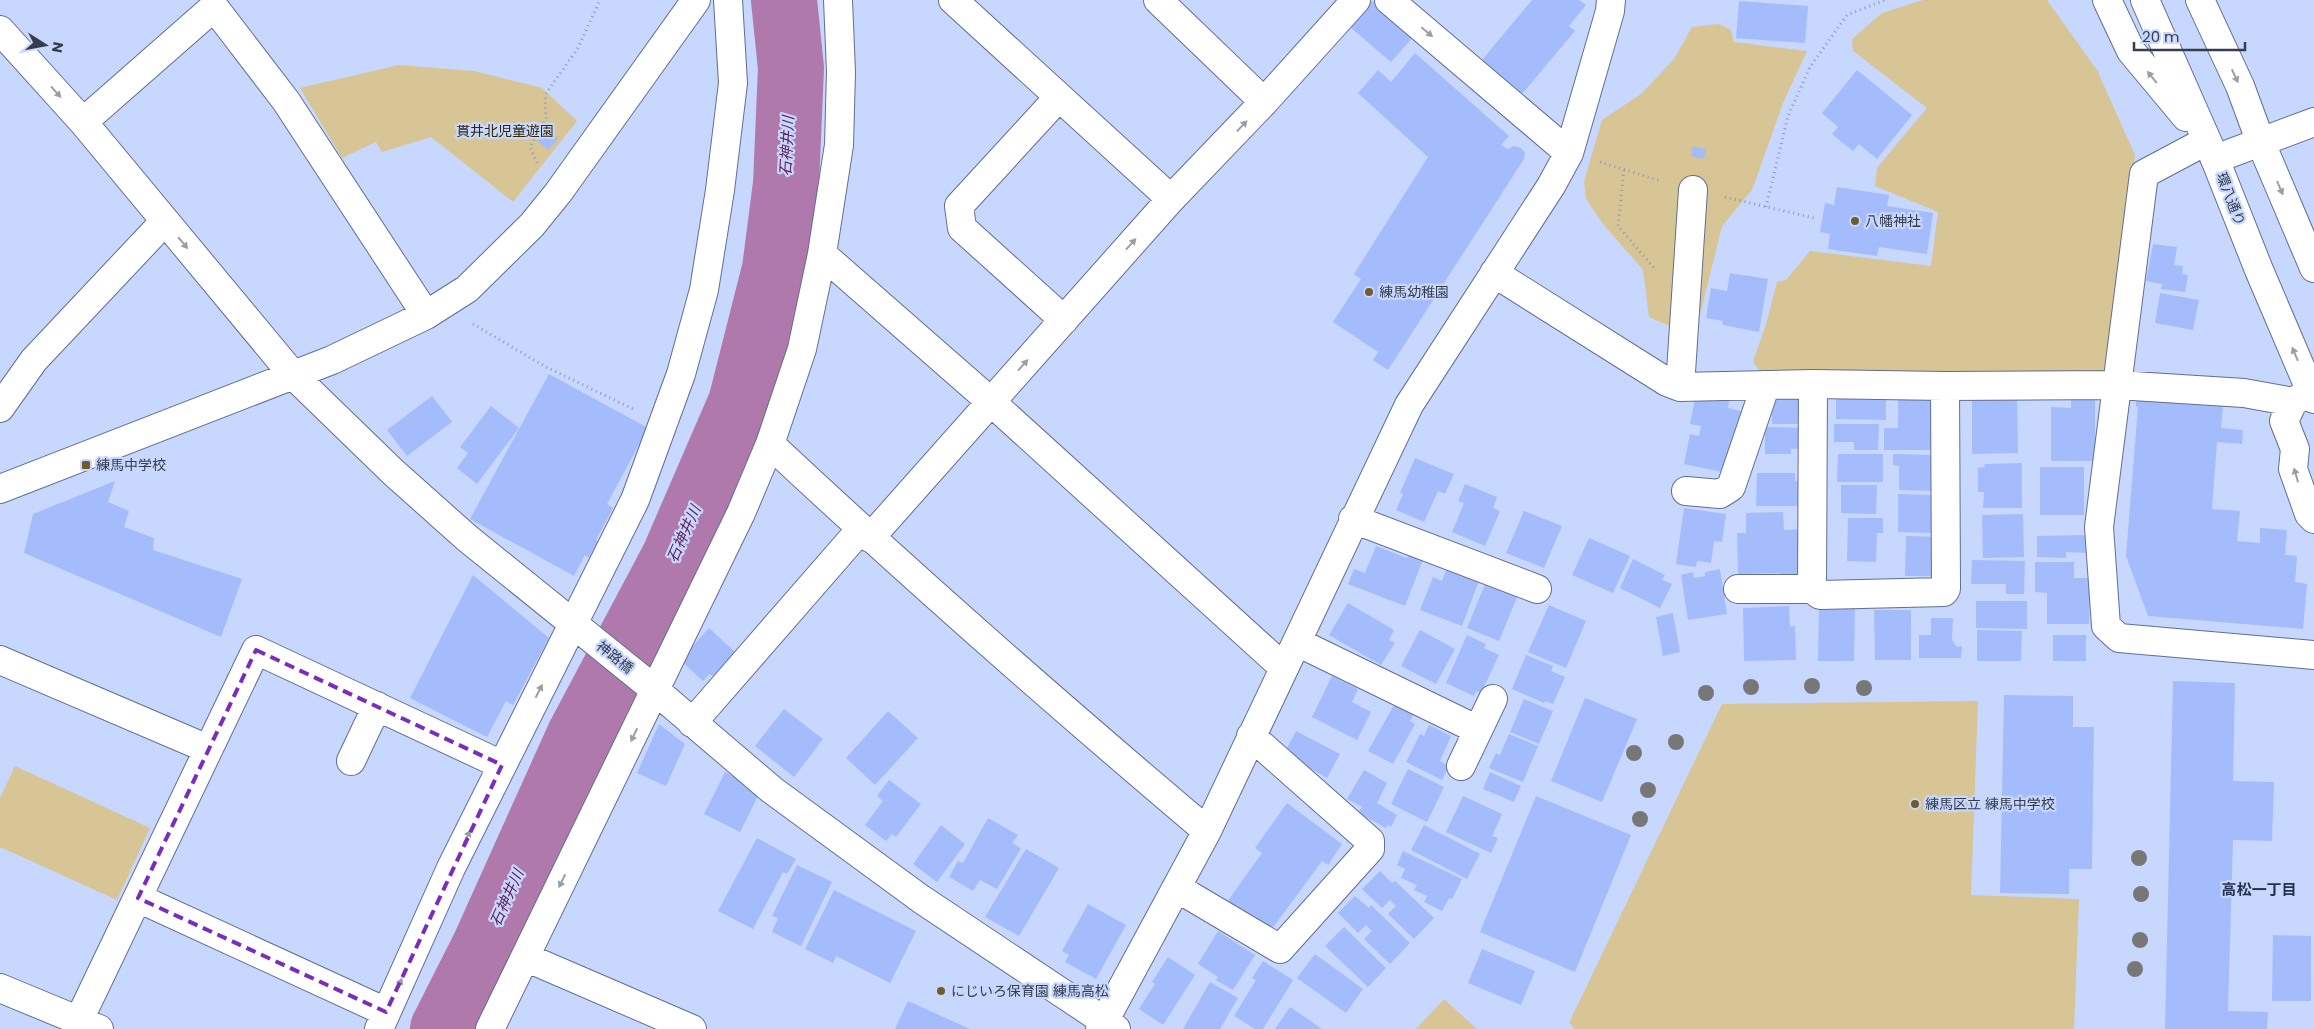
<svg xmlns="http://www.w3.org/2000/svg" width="2314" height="1029" viewBox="0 0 2314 1029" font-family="Poppins,'Noto Sans JP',sans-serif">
  <rect width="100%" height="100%" fill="#c7d7fe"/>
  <path fill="#d8c595" d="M 1923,0 L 2047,0 L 2097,70 L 2135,155 L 2109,364 L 2099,374 L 1763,375 L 1753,362 L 1767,321 L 1777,282 L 1786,280 L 1810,251 L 1931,266 L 1938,212 L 1875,186 L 1877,168 L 1927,108 L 1853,51 L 1852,39 L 1882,13 Z
    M 1719,24 L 1731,30 L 1734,42 L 1807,51 L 1783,103 L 1752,190 L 1722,226 L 1700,315 L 1672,327 L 1649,317 L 1643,270 L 1603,224 L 1586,199 L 1584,181 L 1602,120 L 1641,94 L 1674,59 L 1692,27 Z
    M 399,65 L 474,71 L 542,88 L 577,121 L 513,202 L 431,137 L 382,152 L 376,142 L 342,158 L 300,88 Z
    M 1978,701 L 1971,895 L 2079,899 L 2074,1029 L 1575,1029 L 1569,1023 L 1722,704 Z
    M 15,766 L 150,828 L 117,900 L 0,847 L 0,798 Z
    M 1444,999 L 1477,1029 L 1416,1029 Z"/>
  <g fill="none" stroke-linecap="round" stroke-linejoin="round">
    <path stroke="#af79ac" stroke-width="66" d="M 443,1029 L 484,948 L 579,737 L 674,558 L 741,403 L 775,269 L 786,184 L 791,68 L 784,0"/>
  </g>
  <path fill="#a4bcfc" d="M 1532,0 L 1579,0 L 1586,5 L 1569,26 L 1575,31 L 1522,94 L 1482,60 Z
    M 1372,1 L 1414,36 L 1391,62 L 1350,27 Z
    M 1739,1 L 1808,6 L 1805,43 L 1736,38 Z
    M 1415,53 L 1509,136 L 1501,145 L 1508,149 L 1514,146 L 1521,148 L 1525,153 L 1524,159 L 1388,370 L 1373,360 L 1378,352 L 1333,322 L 1361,279 L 1354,274 L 1428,157 L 1358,93 L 1378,70 L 1391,82 Z
    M 1857,70 L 1912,115 L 1877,159 L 1859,144 L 1853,151 L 1832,134 L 1838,127 L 1822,113 Z
    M 546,129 L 558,138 L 549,150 L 537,141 Z
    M 1693,146 L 1706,149 L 1704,159 L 1691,156 Z
    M 1837,187 L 1889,195 L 1887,206 L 1933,213 L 1927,254 L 1879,247 L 1877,256 L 1828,249 L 1830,234 L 1820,232 L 1825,203 L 1834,205 Z
    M 2153,244 L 2177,247 L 2174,265 L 2183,266 L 2182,274 L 2188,275 L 2185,292 L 2161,289 L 2162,284 L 2146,281 Z
    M 1730,273 L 1768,279 L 1759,332 L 1723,325 L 1723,321 L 1706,318 L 1711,288 L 1727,291 Z
    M 2160,293 L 2199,300 L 2193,330 L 2155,323 Z
    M 549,374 L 648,428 L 607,504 L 613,508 L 596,540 L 598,541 L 589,558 L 585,555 L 574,576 L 470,519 Z
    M 1898,393 L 1935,393 L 1934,450 L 1884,450 L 1884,428 L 1898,428 Z
    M 2071,393 L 2095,393 L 2095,461 L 2051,461 L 2051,407 L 2071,408 Z
    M 1696,394 L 1729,401 L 1728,408 L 1749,413 L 1731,474 L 1684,464 L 1690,434 L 1699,436 L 1701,426 L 1690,424 Z
    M 1772,394 L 1805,394 L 1805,424 L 1772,424 Z
    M 1836,394 L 1886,394 L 1886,420 L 1836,419 Z
    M 2017,395 L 2018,453 L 1972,454 L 1972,396 Z
    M 432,396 L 452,422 L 407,456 L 387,430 Z
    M 2136,397 L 2223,405 L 2221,428 L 2243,430 L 2242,444 L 2217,442 L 2212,509 L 2240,511 L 2237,541 L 2260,543 L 2260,528 L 2287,530 L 2285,555 L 2297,556 L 2295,582 L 2307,584 L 2303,629 L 2148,616 L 2126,556 L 2138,407 L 2136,407 Z
    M 491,406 L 519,428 L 477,484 L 457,468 L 468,453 L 460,447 Z
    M 1834,424 L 1879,424 L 1878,450 L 1854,450 L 1854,442 L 1834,442 Z
    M 1765,427 L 1805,428 L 1804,449 L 1791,449 L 1791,454 L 1765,454 Z
    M 1838,454 L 1883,454 L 1883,482 L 1837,482 Z
    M 1893,454 L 1935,455 L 1934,491 L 1899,490 L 1899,466 L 1893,465 Z
    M 1415,458 L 1454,474 L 1445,494 L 1438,491 L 1424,522 L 1396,510 L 1403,494 L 1400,493 Z
    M 2022,463 L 2022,508 L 1983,508 L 1984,492 L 1978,492 L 1978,468 L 1985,467 L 1984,464 Z
    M 2040,467 L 2084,467 L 2084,515 L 2040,515 Z
    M 1757,473 L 1795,473 L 1795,481 L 1804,480 L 1804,506 L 1756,506 Z
    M 115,481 L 108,502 L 129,511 L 124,527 L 154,538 L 153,550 L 242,579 L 221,637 L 24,553 L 33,514 Z
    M 1465,484 L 1497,497 L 1493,508 L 1500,511 L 1485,546 L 1452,532 L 1464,503 L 1458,501 Z
    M 1841,485 L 1877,485 L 1876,514 L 1841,513 Z
    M 1898,494 L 1934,495 L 1933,533 L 1898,532 Z
    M 1684,508 L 1726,514 L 1722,542 L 1714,541 L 1711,563 L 1697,561 L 1696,567 L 1676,564 Z
    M 1524,511 L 1562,526 L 1544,568 L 1506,553 Z
    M 1783,512 L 1784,530 L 1803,529 L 1804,577 L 1779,577 L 1780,573 L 1738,574 L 1737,533 L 1746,533 L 1746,513 Z
    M 2023,514 L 2024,557 L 1983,558 L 1982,515 Z
    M 1848,518 L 1883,518 L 1883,533 L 1877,533 L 1876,562 L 1847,561 Z
    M 2086,535 L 2086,553 L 2066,552 L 2066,558 L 2037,557 L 2037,536 Z
    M 1906,536 L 1940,537 L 1936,576 L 1905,576 Z
    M 1589,538 L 1630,556 L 1613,593 L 1572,575 Z
    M 1376,546 L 1407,558 L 1410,552 L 1424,557 L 1405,606 L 1348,584 L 1354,569 L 1365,573 Z
    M 1633,559 L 1665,575 L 1662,580 L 1672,584 L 1660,608 L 1620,588 Z
    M 1972,560 L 2025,561 L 2024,594 L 2006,594 L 2006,584 L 1971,584 Z
    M 2035,562 L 2074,562 L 2074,578 L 2090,578 L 2089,624 L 2047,624 L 2047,593 L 2035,592 Z
    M 1447,568 L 1479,581 L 1462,626 L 1420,610 L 1433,577 L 1442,581 Z
    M 1720,569 L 1727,614 L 1688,620 L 1681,575 L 1693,572 L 1694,578 L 1705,576 L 1705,572 Z
    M 473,575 L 549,638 L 513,705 L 506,701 L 487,737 L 410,698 Z
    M 1486,582 L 1518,595 L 1499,641 L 1467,628 Z
    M 1976,601 L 2027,601 L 2027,629 L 1976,628 Z
    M 1348,603 L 1394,630 L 1389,640 L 1395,643 L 1381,665 L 1329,635 Z
    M 1549,605 L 1586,621 L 1566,668 L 1528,652 Z
    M 1789,606 L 1790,627 L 1795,626 L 1796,660 L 1744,661 L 1743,608 Z
    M 1819,607 L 1855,607 L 1854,661 L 1818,661 Z
    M 1874,610 L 1911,610 L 1911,660 L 1875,660 Z
    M 1673,613 L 1680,652 L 1663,656 L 1656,617 Z
    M 1931,618 L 1953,618 L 1952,640 L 1957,647 L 1962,646 L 1961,658 L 1919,658 L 1919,635 L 1931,635 Z
    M 709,628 L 735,652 L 713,676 L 709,674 L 703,681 L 680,660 Z
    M 1420,630 L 1455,649 L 1436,684 L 1401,666 Z
    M 1977,630 L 2022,631 L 2021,661 L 1977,661 Z
    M 1467,635 L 1486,644 L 1484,648 L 1499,655 L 1481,693 L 1476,691 L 1474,696 L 1446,683 Z
    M 2053,635 L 2086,635 L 2086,661 L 2053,661 Z
    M 1526,655 L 1553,666 L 1551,671 L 1565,677 L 1553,704 L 1545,701 L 1544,703 L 1512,689 Z
    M 1332,676 L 1358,689 L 1352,702 L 1371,712 L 1357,740 L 1312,717 Z
    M 2173,681 L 2235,683 L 2233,781 L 2274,782 L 2272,841 L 2233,840 L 2228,1011 L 2268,1012 L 2267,1029 L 2165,1029 Z
    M 2004,695 L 2073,696 L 2073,727 L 2094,727 L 2092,869 L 2069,869 L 2069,894 L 2000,893 Z
    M 1585,698 L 1637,719 L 1602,802 L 1551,781 Z
    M 1524,699 L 1553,711 L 1539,744 L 1510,732 Z
    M 1394,705 L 1413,715 L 1410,721 L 1415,724 L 1393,764 L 1368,751 Z
    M 784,709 L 823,739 L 794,777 L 755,746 Z
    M 888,711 L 918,738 L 875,785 L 846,758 Z
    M 659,724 L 685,744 L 666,786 L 637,773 Z
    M 1429,725 L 1451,736 L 1440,761 L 1449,766 L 1442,780 L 1406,762 L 1420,734 L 1424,736 Z
    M 1296,731 L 1340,754 L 1327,778 L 1308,767 L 1287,748 Z
    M 1509,734 L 1538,746 L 1523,782 L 1489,768 L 1496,753 L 1500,755 Z
    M 1408,769 L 1444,787 L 1427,822 L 1391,804 Z
    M 1364,770 L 1387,783 L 1377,803 L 1397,815 L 1391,827 L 1388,825 L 1386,828 L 1358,813 L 1362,807 L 1347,799 Z
    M 725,772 L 746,783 L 744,786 L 759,794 L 740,832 L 704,814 Z
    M 1490,772 L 1521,786 L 1514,802 L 1483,789 Z
    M 889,780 L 921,804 L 896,837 L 892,834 L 886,841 L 865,825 L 883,801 L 877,796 Z
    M 1463,796 L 1502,814 L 1492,836 L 1498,838 L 1491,853 L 1446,832 Z
    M 1536,796 L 1631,835 L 1575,972 L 1480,932 Z
    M 1287,803 L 1342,844 L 1328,865 L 1322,861 L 1269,933 L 1227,902 L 1262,853 L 1255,848 Z
    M 988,818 L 1018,835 L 1012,843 L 1021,848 L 997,889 L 980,880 L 973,891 L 949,877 L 958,861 L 963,863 Z
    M 941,825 L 965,844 L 937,882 L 913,864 Z
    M 1424,825 L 1480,854 L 1467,879 L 1411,850 Z
    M 757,838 L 796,859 L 787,874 L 783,872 L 753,929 L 718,911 Z
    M 1026,849 L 1059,868 L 1019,936 L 985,917 Z
    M 1403,851 L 1462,879 L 1452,899 L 1449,898 L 1442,911 L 1424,902 L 1427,896 L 1414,890 L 1417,885 L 1401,878 L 1405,869 L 1397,865 Z
    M 797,865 L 832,882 L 801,946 L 772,932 L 778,918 L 772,916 Z
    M 1380,871 L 1392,883 L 1395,881 L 1434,918 L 1414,939 L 1388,914 L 1396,906 L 1390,900 L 1382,908 L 1362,889 Z
    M 834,890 L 916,931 L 890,983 L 836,956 L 833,963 L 805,949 Z
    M 1355,896 L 1369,908 L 1371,905 L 1410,943 L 1390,964 L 1364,939 L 1372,931 L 1366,925 L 1358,933 L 1338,913 Z
    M 1088,904 L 1126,925 L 1096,979 L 1065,962 L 1069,955 L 1062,951 Z
    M 1344,927 L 1386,968 L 1368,987 L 1325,946 Z
    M 1218,931 L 1255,955 L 1233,990 L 1216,980 L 1218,977 L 1198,964 Z
    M 2273,935 L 2311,936 L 2311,1001 L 2272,1001 Z
    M 1482,949 L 1535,971 L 1521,1005 L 1468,983 Z
    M 1315,954 L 1363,989 L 1346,1013 L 1297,978 Z
    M 1168,957 L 1195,975 L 1163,1025 L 1139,1009 L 1155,984 L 1152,982 Z
    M 1263,961 L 1293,980 L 1263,1029 L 1255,1029 L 1234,1016 L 1256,980 L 1252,978 Z
    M 1210,982 L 1238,998 L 1220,1029 L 1183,1029 Z
    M 908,1001 L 970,1029 L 895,1029 Z
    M 1290,1007 L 1322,1029 L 1275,1029 Z"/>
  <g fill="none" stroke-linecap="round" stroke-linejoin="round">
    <g stroke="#606e91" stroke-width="30">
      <path id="minor" d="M 953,0 L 1171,199
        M 1158,0 L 1264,102
        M 1389,0 L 1569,153
        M 0,30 L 83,122 L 293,375 L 393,472 L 467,538 L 649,685 L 772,790 L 921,899 L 1116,1029
        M 1059,97 L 959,206 L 962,228 L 1064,320
        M 83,122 L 214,7 L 286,101 L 426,315
        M 2206,141 L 2144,174 L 2099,527 L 2106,626 L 2119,638 L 2314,655
        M 2215,159 L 2314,122
        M 822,254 L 990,401 L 1284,668
        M 1494,273 L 1667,382 L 1680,387 L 1813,384 L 1945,386 L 2117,385 L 2244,393 L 2293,402
        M 1813,384 L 1812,589 L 1820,595 L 1944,592 L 1946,589 L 1945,386
        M 1680,387 L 1693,190
        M 2308,393 L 2293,402 L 2284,421 L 2295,449 L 2293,469 L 2309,514 L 2314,519
        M 0,408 L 34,360 L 165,221
        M 770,444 C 912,577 1058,705 1207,831
        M 0,489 L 332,360 L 426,315 L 467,289 L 532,225 L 558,193 L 696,0
        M 1686,491 L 1720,494 L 1731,487 L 1762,396 L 1764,385
        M 1353,519 L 1537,589
        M 870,538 L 1171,199 L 1264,102 L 1356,0
        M 1738,589 L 1812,589
        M 1297,642 L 1478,730
        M 0,660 L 208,749
        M 692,723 L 861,529
        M 351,761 L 377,706
        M 1461,766 L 1493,699
        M 1177,888 L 1280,949 L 1370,849 L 1370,841 L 1251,736
        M 138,898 L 386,1012
        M 525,957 L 692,1029
        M 0,988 L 99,1029
        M 79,1020 L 256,650 L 502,765
        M 379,1029 L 451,868 L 635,500 L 681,374 L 704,290 L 720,190 L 733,83 L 728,0
        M 490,1029 L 741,513 L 770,444 L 802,349 L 822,254 L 839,145 L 841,72 L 838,0
        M 1100,1029 L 1207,831 L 1409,405 L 1551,186 L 1569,153 L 1610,11 L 1611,0"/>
    </g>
    <g stroke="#606e91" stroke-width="30">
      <path id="major" d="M 2107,0 L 2131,51 L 2186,117
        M 2145,0 L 2215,159 L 2259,270 L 2314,399
        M 2200,0 L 2240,86 L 2261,143 L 2314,268"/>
    </g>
    <path stroke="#8d99b7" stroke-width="3" stroke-dasharray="1 4" stroke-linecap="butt" d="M 1600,162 L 1661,181
      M 537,163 L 530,147 L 546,118 L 545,95 L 578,48 L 600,0
      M 1624,170 L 1618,226 L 1654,268
      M 1725,197 L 1814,218
      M 1766,207 L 1788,116 L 1810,67 L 1847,15 L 1885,0
      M 473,324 L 546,367 L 633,409"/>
    <use href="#minor" stroke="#fff" stroke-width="28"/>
    <use href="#major" stroke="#fff" stroke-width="28"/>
  </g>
  <g fill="#767776">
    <circle cx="1812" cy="686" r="8"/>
    <circle cx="1751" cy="687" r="8"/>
    <circle cx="1864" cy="688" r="8"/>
    <circle cx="1706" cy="693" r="8"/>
    <circle cx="1676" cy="742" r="8"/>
    <circle cx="1634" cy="753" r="8"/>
    <circle cx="1648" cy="790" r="8"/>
    <circle cx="1640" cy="819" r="8"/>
    <circle cx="2139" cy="858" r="8"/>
    <circle cx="2141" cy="894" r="8"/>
    <circle cx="2140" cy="940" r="8"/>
    <circle cx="2135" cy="969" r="8"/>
  </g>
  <defs><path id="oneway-solid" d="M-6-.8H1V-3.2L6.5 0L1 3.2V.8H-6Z" transform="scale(1.25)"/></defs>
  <g fill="#9a9ea6">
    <use href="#oneway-solid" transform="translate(1427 32) rotate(40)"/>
    <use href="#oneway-solid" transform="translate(2235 76) rotate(65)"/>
    <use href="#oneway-solid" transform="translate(2152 77) rotate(-129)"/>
    <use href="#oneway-solid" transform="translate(56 92) rotate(48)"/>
    <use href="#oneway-solid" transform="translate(1242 126) rotate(-46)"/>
    <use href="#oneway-solid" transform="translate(2280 188) rotate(67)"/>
    <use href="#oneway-solid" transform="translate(183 243) rotate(50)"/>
    <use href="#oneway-solid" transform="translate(1131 244) rotate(-48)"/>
    <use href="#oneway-solid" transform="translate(2295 354) rotate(-113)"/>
    <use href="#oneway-solid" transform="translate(1023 365) rotate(-48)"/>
    <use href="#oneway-solid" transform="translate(2296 475) rotate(-106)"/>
    <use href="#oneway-solid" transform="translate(539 691) rotate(-63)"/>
    <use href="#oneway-solid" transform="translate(634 735) rotate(116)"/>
    <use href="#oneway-solid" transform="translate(467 837) rotate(-64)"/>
    <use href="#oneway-solid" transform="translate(562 881) rotate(116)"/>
    <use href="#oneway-solid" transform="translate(399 985) rotate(-66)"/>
  </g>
  <path fill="none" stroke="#7b2cbf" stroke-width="4" stroke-dasharray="10 6" stroke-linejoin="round" d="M 256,650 L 502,765 L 386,1012 L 138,898 Z"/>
  <g fill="#6f5c2a" stroke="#c7d7fe" stroke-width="2">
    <circle cx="1855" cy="221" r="5"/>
    <circle cx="1369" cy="292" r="5"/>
    <rect x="81" y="460" width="10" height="10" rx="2.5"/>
    <circle cx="1915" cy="804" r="5"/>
    <circle cx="941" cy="991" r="5"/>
  </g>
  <g text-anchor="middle" stroke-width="4.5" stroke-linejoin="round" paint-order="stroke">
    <g font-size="14" fill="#332807" stroke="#c7d7fe">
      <text x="505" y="136">貫井北児童遊園</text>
    </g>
    <g font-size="14" fill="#363c4c" stroke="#c7d7fe">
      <text transform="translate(2231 199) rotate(69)" y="5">環八通り</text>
      <text transform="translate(615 657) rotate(39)" y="5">神路橋</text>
    </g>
    <g font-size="14" fill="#363c4c" stroke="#c7d7fe" text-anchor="start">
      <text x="1865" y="226">八幡神社</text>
      <text x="1379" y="297">練馬幼稚園</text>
      <text x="96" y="470">練馬中学校</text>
      <text x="1925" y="809">練馬区立 練馬中学校</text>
      <text x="951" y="996">にじいろ保育園 練馬高松</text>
    </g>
    <g font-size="15" font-style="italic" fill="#60205f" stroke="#c7d7fe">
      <text transform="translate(787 146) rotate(-87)" y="5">石神井川</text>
      <text transform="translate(684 534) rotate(-66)" y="5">石神井川</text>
      <text transform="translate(507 898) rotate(-66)" y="5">石神井川</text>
    </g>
    <g font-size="15" font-weight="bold" fill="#263150" stroke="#c7d7fe">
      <text x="2259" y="895">高松一丁目</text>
    </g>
  </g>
  <g transform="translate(45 45) rotate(101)" stroke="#c7d7fe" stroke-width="4" paint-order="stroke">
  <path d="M0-4L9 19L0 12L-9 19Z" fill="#363c4c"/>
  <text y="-8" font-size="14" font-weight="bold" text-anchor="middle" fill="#363c4c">N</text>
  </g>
  <path d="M2134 42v8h111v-8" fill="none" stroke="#363c4c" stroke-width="2.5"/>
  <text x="2142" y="42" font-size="15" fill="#363c4c" stroke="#c7d7fe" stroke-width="4" paint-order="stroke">20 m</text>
</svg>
